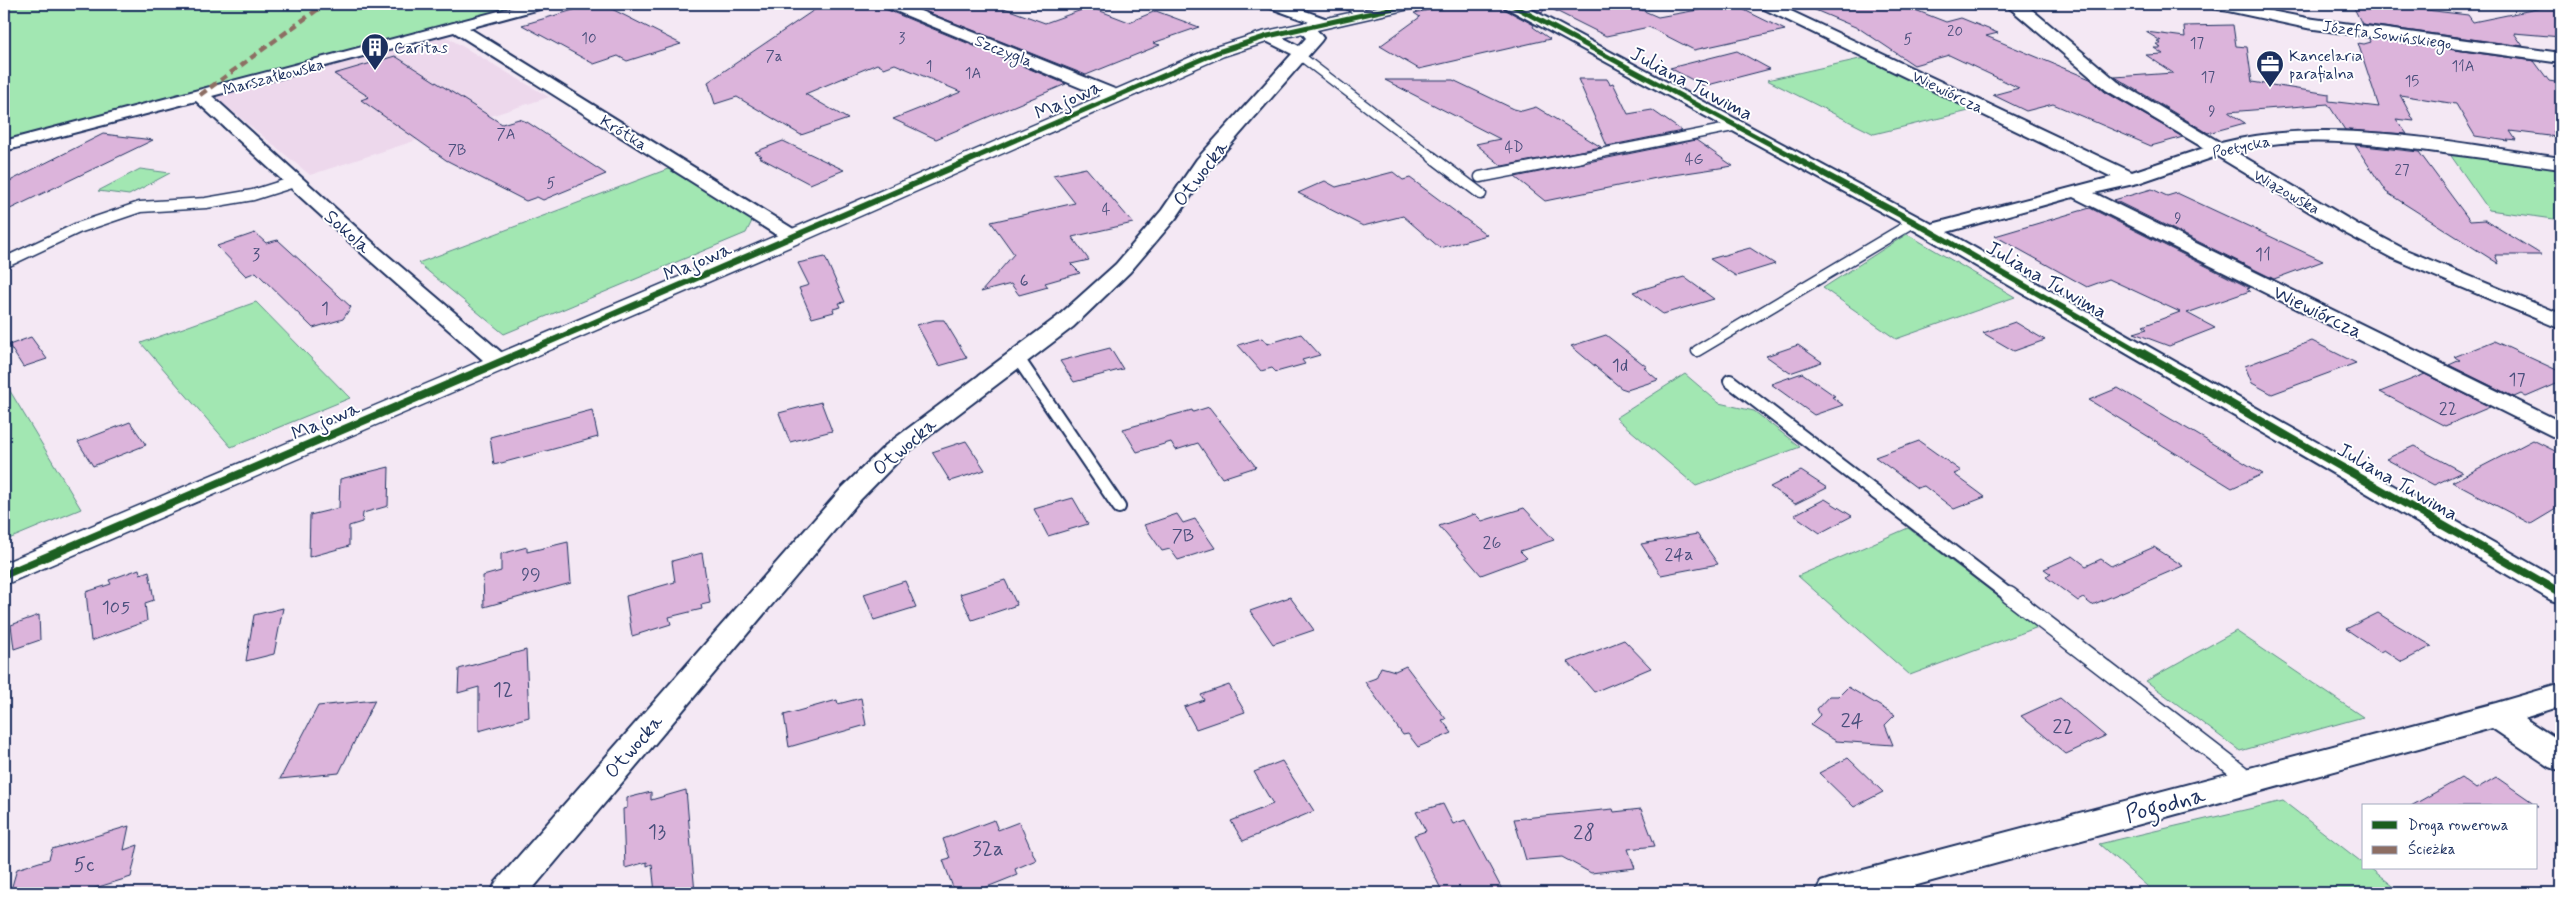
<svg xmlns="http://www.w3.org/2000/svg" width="2565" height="897" viewBox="0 0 2565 897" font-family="Mynerve,sans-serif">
  <rect width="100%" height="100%" fill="#f4e8f4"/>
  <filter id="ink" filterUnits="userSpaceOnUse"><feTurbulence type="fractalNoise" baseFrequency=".02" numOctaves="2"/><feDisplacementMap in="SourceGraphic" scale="10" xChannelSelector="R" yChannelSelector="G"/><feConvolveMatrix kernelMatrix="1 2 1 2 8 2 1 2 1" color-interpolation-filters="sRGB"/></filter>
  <g filter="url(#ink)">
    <path fill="#edd8ec" d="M 445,36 L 549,97 L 310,175 L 215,97 Z"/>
    <path fill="#a2e7b2" stroke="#5e8b88" d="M 4,4 L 523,4 L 4,141 Z
      M 1864,58 L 1973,110 L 1874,134 L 1767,80 Z
      M 2449,153 L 2561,169 L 2561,220 L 2489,210 Z
      M 140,169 L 170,173 L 129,195 L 98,191 Z
      M 668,169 L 753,219 L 746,233 L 504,334 L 418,263 Z
      M 1907,234 L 2015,297 L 1896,339 L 1823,288 Z
      M 256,302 L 350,398 L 231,447 L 141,343 Z
      M 1685,374 L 1719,403 L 1754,411 L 1800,447 L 1696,486 L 1616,418 Z
      M 4,381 L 81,509 L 4,541 Z
      M 1908,528 L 2038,627 L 1910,675 L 1798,576 Z
      M 2236,631 L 2363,717 L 2240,751 L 2146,681 Z
      M 2283,801 L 2364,864 L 2364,868 L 2370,868 L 2402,893 L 2155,893 L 2099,844 Z"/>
    <path fill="#dcb4db" stroke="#1b2f5e" d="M 594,4 L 602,4 L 681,44 L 627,61 L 618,56 L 594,64 L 522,25 Z
      M 823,4 L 882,4 L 885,9 L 1066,84 L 936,139 L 893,119 L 961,92 L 895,64 L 884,68 L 877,64 L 805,94 L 848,119 L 801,135 L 737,97 L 715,104 L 708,82 Z
      M 907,4 L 993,4 L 1045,23 L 1090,7 L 1129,22 L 1156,11 L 1199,27 L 1153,43 L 1160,45 L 1086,75 Z
      M 1459,4 L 1501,4 L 1504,9 L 1534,25 L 1533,27 L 1550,39 L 1419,69 L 1380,46 L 1420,17 L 1414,13 Z
      M 1524,4 L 1628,4 L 1658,17 L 1732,4 L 1785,30 L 1694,50 L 1649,27 L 1606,36 L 1546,6 L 1542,13 Z
      M 1801,4 L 1900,4 L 1946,22 L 1961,18 L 1998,33 L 1986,36 L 2090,79 L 2105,92 L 2183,137 L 2151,146 L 2053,104 L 2026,111 L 1993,95 L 2019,88 L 1949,55 L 1914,65 L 1860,29 Z
      M 2352,4 L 2376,4 L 2468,15 L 2473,22 L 2561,4 L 2561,37 L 2514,33 L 2523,46 L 2362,24 Z
      M 2233,25 L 2236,46 L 2247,47 L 2252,82 L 2329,94 L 2329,101 L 2379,107 L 2358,43 L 2364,44 L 2371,42 L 2369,38 L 2534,61 L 2549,81 L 2561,83 L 2561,132 L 2553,132 L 2557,137 L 2510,131 L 2516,140 L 2507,139 L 2508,141 L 2475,136 L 2456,104 L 2400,95 L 2414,121 L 2396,119 L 2407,134 L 2345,130 L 2328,104 L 2228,112 L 2245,123 L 2208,133 L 2115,77 L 2173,73 L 2146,55 L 2163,54 L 2154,48 L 2161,48 L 2156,44 L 2161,44 L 2157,41 L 2161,41 L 2146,32 L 2185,37 L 2184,26 Z
      M 1737,51 L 1770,69 L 1704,86 L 1670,68 Z
      M 395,56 L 502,124 L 519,119 L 527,122 L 606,174 L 543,200 L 537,197 L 526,201 L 446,160 L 361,100 L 369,97 L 334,74 Z
      M 1578,79 L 1607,79 L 1610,84 L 1613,83 L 1628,114 L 1652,110 L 1682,131 L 1607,146 Z
      M 1385,80 L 1453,80 L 1514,109 L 1522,111 L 1536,107 L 1601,147 L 1502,166 L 1476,144 L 1500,139 Z
      M 103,134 L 153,140 L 4,212 L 4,184 Z
      M 1696,140 L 1733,166 L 1666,176 L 1545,201 L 1515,177 Z
      M 783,141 L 844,170 L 810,184 L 759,157 L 762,156 L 755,152 Z
      M 2355,145 L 2419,152 L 2470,221 L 2485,220 L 2542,255 L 2495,255 L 2499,264 L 2386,192 Z
      M 1086,168 L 1133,223 L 1072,237 L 1089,260 L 1071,264 L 1080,273 L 1045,283 L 1048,287 L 1019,295 L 1011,284 L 981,292 L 1014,254 L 991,222 L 1075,203 L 1053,175 Z
      M 1393,172 L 1403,180 L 1410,178 L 1487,235 L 1440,248 L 1403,216 L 1363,226 L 1298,193 L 1325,181 L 1336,187 Z
      M 2152,189 L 2167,196 L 2177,193 L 2323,261 L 2274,279 L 2114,200 Z
      M 2090,208 L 2250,288 L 2247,289 L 2250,291 L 2187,313 L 2215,328 L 2169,346 L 2134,333 L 2147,329 L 2143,326 L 2180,312 L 2109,279 L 2087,287 L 1995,236 Z
      M 255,233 L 266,243 L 278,240 L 351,307 L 343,319 L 313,328 L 256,272 L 246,276 L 217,246 Z
      M 1750,248 L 1775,264 L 1736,276 L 1710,259 Z
      M 825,257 L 845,302 L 839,303 L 841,307 L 833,309 L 834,312 L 812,318 L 799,288 L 809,285 L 798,263 Z
      M 1684,277 L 1714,299 L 1663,314 L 1633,292 Z
      M 935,320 L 944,320 L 967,358 L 939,366 L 917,325 Z
      M 2015,322 L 2045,340 L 2014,351 L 1983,333 Z
      M 1301,334 L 1320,355 L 1302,360 L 1305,364 L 1276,372 L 1272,368 L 1261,371 L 1238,345 L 1262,338 L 1267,344 Z
      M 1606,335 L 1647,367 L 1644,368 L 1658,380 L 1627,390 L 1621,388 L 1571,346 Z
      M 31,337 L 47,359 L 23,367 L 9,345 Z
      M 2312,341 L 2356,363 L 2272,394 L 2252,383 L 2245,366 Z
      M 2494,341 L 2561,372 L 2561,382 L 2526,397 L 2521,394 L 2514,397 L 2449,365 L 2460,360 L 2454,357 Z
      M 1798,345 L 1822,362 L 1790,373 L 1766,356 Z
      M 1110,348 L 1123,369 L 1074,382 L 1060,361 Z
      M 1802,373 L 1835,396 L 1832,397 L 1843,405 L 1814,415 L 1771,384 Z
      M 2425,374 L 2490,407 L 2445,426 L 2380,392 Z
      M 2118,388 L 2198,435 L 2263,474 L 2232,488 L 2089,400 Z
      M 821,402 L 832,431 L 790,442 L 779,413 Z
      M 1209,407 L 1256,467 L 1222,478 L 1198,443 L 1176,450 L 1171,442 L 1137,452 L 1123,429 L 1192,410 L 1193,412 Z
      M 592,410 L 598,437 L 494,465 L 490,437 Z
      M 130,422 L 146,445 L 93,466 L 78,442 Z
      M 2533,440 L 2561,454 L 2561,506 L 2531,524 L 2452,482 Z
      M 966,441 L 985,470 L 950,481 L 932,452 Z
      M 1919,441 L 1961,471 L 1954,474 L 1985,497 L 1954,509 L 1924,486 L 1917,488 L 1875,457 Z
      M 2414,446 L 2462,472 L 2434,485 L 2386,459 Z
      M 389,467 L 388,506 L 363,513 L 362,522 L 349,526 L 349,546 L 309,557 L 310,515 L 339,508 L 340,479 Z
      M 1801,471 L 1827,488 L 1795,504 L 1770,487 Z
      M 1073,498 L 1088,524 L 1048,536 L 1034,509 Z
      M 1825,499 L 1852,516 L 1820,533 L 1794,515 Z
      M 1524,508 L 1554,540 L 1520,551 L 1527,558 L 1481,575 L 1439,526 L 1475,514 L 1482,521 Z
      M 1177,514 L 1183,523 L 1195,519 L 1215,548 L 1178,560 L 1170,549 L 1162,551 L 1144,525 Z
      M 1697,534 L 1718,564 L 1661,575 L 1641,544 Z
      M 568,542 L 571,583 L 484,607 L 483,576 L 501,571 L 501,554 L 527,547 L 527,552 Z
      M 2154,547 L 2183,566 L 2092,605 L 2083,598 L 2078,601 L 2046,577 L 2051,574 L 2044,569 L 2073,556 L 2086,566 L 2101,559 L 2111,566 Z
      M 702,553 L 710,603 L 701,605 L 702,609 L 669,617 L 671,624 L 632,636 L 626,596 L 675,582 L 672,561 Z
      M 139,569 L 140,574 L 149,571 L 154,600 L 145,603 L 147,621 L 91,641 L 86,592 L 111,584 L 109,580 Z
      M 1005,580 L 1017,605 L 972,620 L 960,594 Z
      M 905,581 L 916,607 L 874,620 L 864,594 Z
      M 1290,597 L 1314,630 L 1273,644 L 1250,611 Z
      M 283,608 L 274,654 L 246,661 L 254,615 Z
      M 2378,613 L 2392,622 L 2432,646 L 2402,662 L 2384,650 L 2380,652 L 2346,629 Z
      M 39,615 L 40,640 L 14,649 L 11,625 Z
      M 1624,640 L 1651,668 L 1594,692 L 1568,662 Z
      M 526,650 L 529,717 L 479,731 L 479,687 L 458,693 L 459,669 Z
      M 1406,666 L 1446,719 L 1442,720 L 1452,733 L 1418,747 L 1408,734 L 1403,735 L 1365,682 L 1376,678 L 1381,667 L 1395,671 Z
      M 1229,685 L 1245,712 L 1196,729 L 1184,707 L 1204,700 L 1201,695 Z
      M 1848,687 L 1895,715 L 1885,725 L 1893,745 L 1836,741 L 1810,725 L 1820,715 L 1817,709 L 1829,696 L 1839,696 Z
      M 861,698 L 866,725 L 789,747 L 784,715 L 837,700 L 838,704 Z
      M 2060,698 L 2105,736 L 2066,754 L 2021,716 Z
      M 375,700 L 339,773 L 280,779 L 318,706 Z
      M 1848,758 L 1883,792 L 1854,807 L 1819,773 Z
      M 1282,761 L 1314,811 L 1243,841 L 1231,821 L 1273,804 L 1254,772 Z
      M 2496,777 L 2538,806 L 2411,806 L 2461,778 L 2476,789 Z
      M 686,790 L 695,893 L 655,893 L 652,864 L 647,866 L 647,862 L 625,868 L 623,809 L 627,808 L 627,798 L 651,792 L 651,800 Z
      M 1443,804 L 1453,824 L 1465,820 L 1504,893 L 1443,893 L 1414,835 L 1426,831 L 1416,812 Z
      M 1613,809 L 1614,812 L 1641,809 L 1655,846 L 1628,849 L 1635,868 L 1591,873 L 1562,857 L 1526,860 L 1514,819 Z
      M 994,820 L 998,830 L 1019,822 L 1036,860 L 1015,869 L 1017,875 L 972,893 L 955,893 L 943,860 L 950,858 L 943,839 Z
      M 129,826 L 124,850 L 138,845 L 131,877 L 79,893 L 10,893 L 17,869 L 49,859 L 52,849 Z"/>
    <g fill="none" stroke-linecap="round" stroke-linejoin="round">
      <g stroke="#1b2f5e" stroke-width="11">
        <path id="service-far3" d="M 1299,55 L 1434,158
          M 1576,158 L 1738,126"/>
      </g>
      <g stroke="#1b2f5e" stroke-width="13">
        <path id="service-far2" d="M 1432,157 L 1481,194
          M 1480,177 L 1582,157
          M 4,263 L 78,228 L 140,207 L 206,203 L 253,195 L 294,182
          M 1697,351 L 1914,222"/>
      </g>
      <g stroke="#1b2f5e" stroke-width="16">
        <path id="service-far1" d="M 1017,357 L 1119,507
          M 1730,381 L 2010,596"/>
      </g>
      <g stroke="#1b2f5e" stroke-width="19">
        <path id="service" d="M 2009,595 L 2251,781"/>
      </g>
      <g stroke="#1b2f5e" stroke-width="4">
        <path id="minor" d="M 526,4 L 549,4 L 547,7 L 469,28 L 800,233 L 803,237 L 800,241 L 786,241 L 454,32 L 212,96 L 380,249 L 508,358 L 512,363 L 508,368 L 500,370 L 492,368 L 366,257 L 196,101 L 4,151 L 4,141 Z
          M 884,4 L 903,4 L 1122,92 L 1124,96 L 1122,100 L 1110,100 L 886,7 Z
          M 1266,4 L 1286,4 L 1330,20 L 1333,23 L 1330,26 L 1320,26 L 1268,7 Z
          M 1341,4 L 1358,4 L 1371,14 L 1368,17 L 1358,17 Z
          M 1503,4 L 1521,4 L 1932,224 L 2112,177 L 1760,7 L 1758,4 L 1776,4 L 2132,172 L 2204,148 L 2106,90 L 2005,4 L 2022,4 L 2031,9 L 2118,82 L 2221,143 C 2328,115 2453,143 2561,158 L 2561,169 C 2519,163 2477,157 2436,152 C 2369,143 2300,134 2234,151 L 2357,224 L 2406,250 L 2561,314 L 2561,329 L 2392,258 L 2343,232 L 2217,156 L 2138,183 L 2094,193 L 2561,422 L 2561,438 L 2552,436 L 2073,197 L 1947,232 L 2561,581 L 2561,603 L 2551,600 L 1907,226 L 1505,7 Z
          M 2207,4 L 2235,4 L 2307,18 L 2561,53 L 2561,63 L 2307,28 L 2214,8 Z
          M 1305,22 C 1313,24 1318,31 1323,38 L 1321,41 L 1211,167 L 1176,218 L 1130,272 L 1073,327 L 904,455 L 860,500 L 529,893 L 491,893 L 496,882 L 842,488 L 886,445 L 1057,317 L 1116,264 L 1162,210 L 1197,159 L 1292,54 L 1262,39 L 1260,36 L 1262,33 L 1274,33 L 1299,46 L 1306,38 L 1297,27 Z
          M 2561,684 L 2561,706 L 2524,718 L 2561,742 L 2561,771 L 2550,767 L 2492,728 L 1888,893 L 1815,893 L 1821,882 L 1833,878 L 2496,703 Z"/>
      </g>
      <g stroke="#1b2f5e" stroke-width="3">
        <path id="tertiary" d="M 1391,4 L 1420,4 L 1418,7 L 1273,40 L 1224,56 L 801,242 L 4,585 L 4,563 L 785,232 L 1212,48 L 1262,32 Z"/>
      </g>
      <use href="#service-far3" stroke="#fff" stroke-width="8"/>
      <use href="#service-far2" stroke="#fff" stroke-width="10"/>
      <use href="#service-far1" stroke="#fff" stroke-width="12"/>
      <use href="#service" stroke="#fff" stroke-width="16"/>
      <use href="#minor" fill="#fff" fill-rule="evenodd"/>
      <use href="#tertiary" fill="#fff" fill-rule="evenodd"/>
      <path stroke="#8d6e63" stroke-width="4.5" stroke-dasharray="8 4.5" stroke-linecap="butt" d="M 200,95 L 325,4"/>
      <g stroke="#fff" stroke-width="7">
        <path id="cycleway-far2" d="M 1510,4 L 1796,158
          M 974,158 L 1218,52 L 1268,36 L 1412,4"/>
      </g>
      <g stroke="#fff" stroke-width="9">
        <path id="cycleway-far1" d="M 1793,157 L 1914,222 L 2143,354
          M 521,354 L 977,157"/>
      </g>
      <g stroke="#fff" stroke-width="11">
        <path id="cycleway" d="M 2141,352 L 2561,593
          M 4,575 L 524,352"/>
      </g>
      <use href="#cycleway-far2" stroke="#1b5e20" stroke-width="5"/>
      <use href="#cycleway-far1" stroke="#1b5e20" stroke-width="6"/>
      <use href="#cycleway" stroke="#1b5e20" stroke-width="8"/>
    </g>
  </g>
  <defs>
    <g id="building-pin" transform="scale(1.4375)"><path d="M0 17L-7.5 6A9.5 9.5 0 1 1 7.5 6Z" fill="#1b2f5e" stroke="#fff"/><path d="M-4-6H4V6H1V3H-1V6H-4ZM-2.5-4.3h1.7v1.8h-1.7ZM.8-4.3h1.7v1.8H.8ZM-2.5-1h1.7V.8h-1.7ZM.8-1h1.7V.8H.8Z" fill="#fff"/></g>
    <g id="office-pin" transform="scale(1.4375)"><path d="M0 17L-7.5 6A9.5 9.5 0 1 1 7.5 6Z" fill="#1b2f5e" stroke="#fff"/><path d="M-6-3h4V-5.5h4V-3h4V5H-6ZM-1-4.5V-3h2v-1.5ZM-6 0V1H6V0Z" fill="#fff"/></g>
  </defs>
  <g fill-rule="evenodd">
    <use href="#building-pin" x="375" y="47"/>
    <use href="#office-pin" x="2270" y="64"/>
  </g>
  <g text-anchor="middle" stroke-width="4" stroke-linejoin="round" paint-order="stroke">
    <g font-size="15" fill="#4b507d">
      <text x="1955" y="36">20</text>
      <text x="589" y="43">10</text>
      <text x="902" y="43">3</text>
      <text x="1908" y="44">5</text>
      <text x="2197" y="48">17</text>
      <text x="774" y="61">7a</text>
      <text x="929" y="71">1</text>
      <text x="2463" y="71">11A</text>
      <text x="973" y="78">1A</text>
      <text x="2208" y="82">17</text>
      <text x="2412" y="86">15</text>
      <text x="2212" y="116">9</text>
      <text x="506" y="139">7A</text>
      <text x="1514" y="152">4D</text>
      <text x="457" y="155">7B</text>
      <text x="1694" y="164">4G</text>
      <text x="2402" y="175">27</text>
      <text x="551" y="188">5</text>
      <text x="1106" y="214">4</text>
      <text x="2178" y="223">9</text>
    </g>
    <g font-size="16" fill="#1b2f5e" stroke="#fff">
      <text transform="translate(2387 34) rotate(8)" y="6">Józefa Sowińskiego</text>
      <text transform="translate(1004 50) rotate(22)" y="6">Szczygla</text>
      <text transform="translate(273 76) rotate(-15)" y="6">Marszałkowska</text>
      <text transform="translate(1948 91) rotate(26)" y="6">Wiewiórcza</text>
      <text transform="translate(624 132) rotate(32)" y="6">Krótka</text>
      <text transform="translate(2241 146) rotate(-12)" y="6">Poetycka</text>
      <text transform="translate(2287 191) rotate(30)" y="6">Wiązowska</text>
    </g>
    <g font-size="16" fill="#1b2f5e" stroke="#fff" text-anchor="start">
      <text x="394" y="53">Caritas</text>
      <text x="2289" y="61">Kancelaria<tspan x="2289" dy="18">parafialna</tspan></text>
    </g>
    <g font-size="18" fill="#4b507d">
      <text x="256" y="260">3</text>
      <text x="2263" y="260">11</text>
      <text x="1024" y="286">6</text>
      <text x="325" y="314">1</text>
      <text x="1620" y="371">1d</text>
      <text x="2517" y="385">17</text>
      <text x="2448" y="414">22</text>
      <text x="1183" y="541">7B</text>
      <text x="1492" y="548">26</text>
      <text x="1679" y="560">24a</text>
      <text x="531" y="580">99</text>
      <text x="116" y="613">105</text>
    </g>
    <g font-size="20" fill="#1b2f5e" stroke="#fff">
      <text transform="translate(1692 83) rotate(28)" y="7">Juliana Tuwima</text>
      <text transform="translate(1068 99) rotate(-24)" y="7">Majowa</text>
      <text transform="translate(1200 173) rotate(-53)" y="7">Otwocka</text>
      <text transform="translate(348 231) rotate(42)" y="7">Sokola</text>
      <text transform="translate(697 261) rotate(-23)" y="7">Majowa</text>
      <text transform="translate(2047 279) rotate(30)" y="7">Juliana Tuwima</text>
      <text transform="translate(2318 311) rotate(26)" y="7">Wiewiórcza</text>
      <text transform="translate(325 420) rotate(-23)" y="7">Majowa</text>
      <text transform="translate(904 446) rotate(-41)" y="7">Otwocka</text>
      <text transform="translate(2398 481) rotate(30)" y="7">Juliana Tuwima</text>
      <text transform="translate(633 746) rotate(-49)" y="7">Otwocka</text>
    </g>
    <g font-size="21" fill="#4b507d">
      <text x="503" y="696">12</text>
      <text x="1852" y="727">24</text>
      <text x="2063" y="733">22</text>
      <text x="657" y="838">13</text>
      <text x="1584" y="839">28</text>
      <text x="988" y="855">32a</text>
      <text x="84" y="871">5c</text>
    </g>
    <g font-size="24" fill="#1b2f5e" stroke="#fff">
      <text transform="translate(2165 804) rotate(-15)" y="8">Pogodna</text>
    </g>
  </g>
  <rect width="2565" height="897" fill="none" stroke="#fff" stroke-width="20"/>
  <rect x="10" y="10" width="2545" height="877" fill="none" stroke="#1b2f5e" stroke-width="2" filter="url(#ink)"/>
  <rect x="2362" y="804" width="175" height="65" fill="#ffffff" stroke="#a4acbf"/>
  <rect x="2372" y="821" width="25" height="8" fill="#1b5e20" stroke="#a4acbf"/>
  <text x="2408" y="830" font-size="15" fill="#1b2f5e">Droga rowerowa</text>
  <rect x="2372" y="846" width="25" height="8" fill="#8d6e63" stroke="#a4acbf"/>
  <text x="2408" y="854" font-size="15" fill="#1b2f5e">Ścieżka</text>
</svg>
